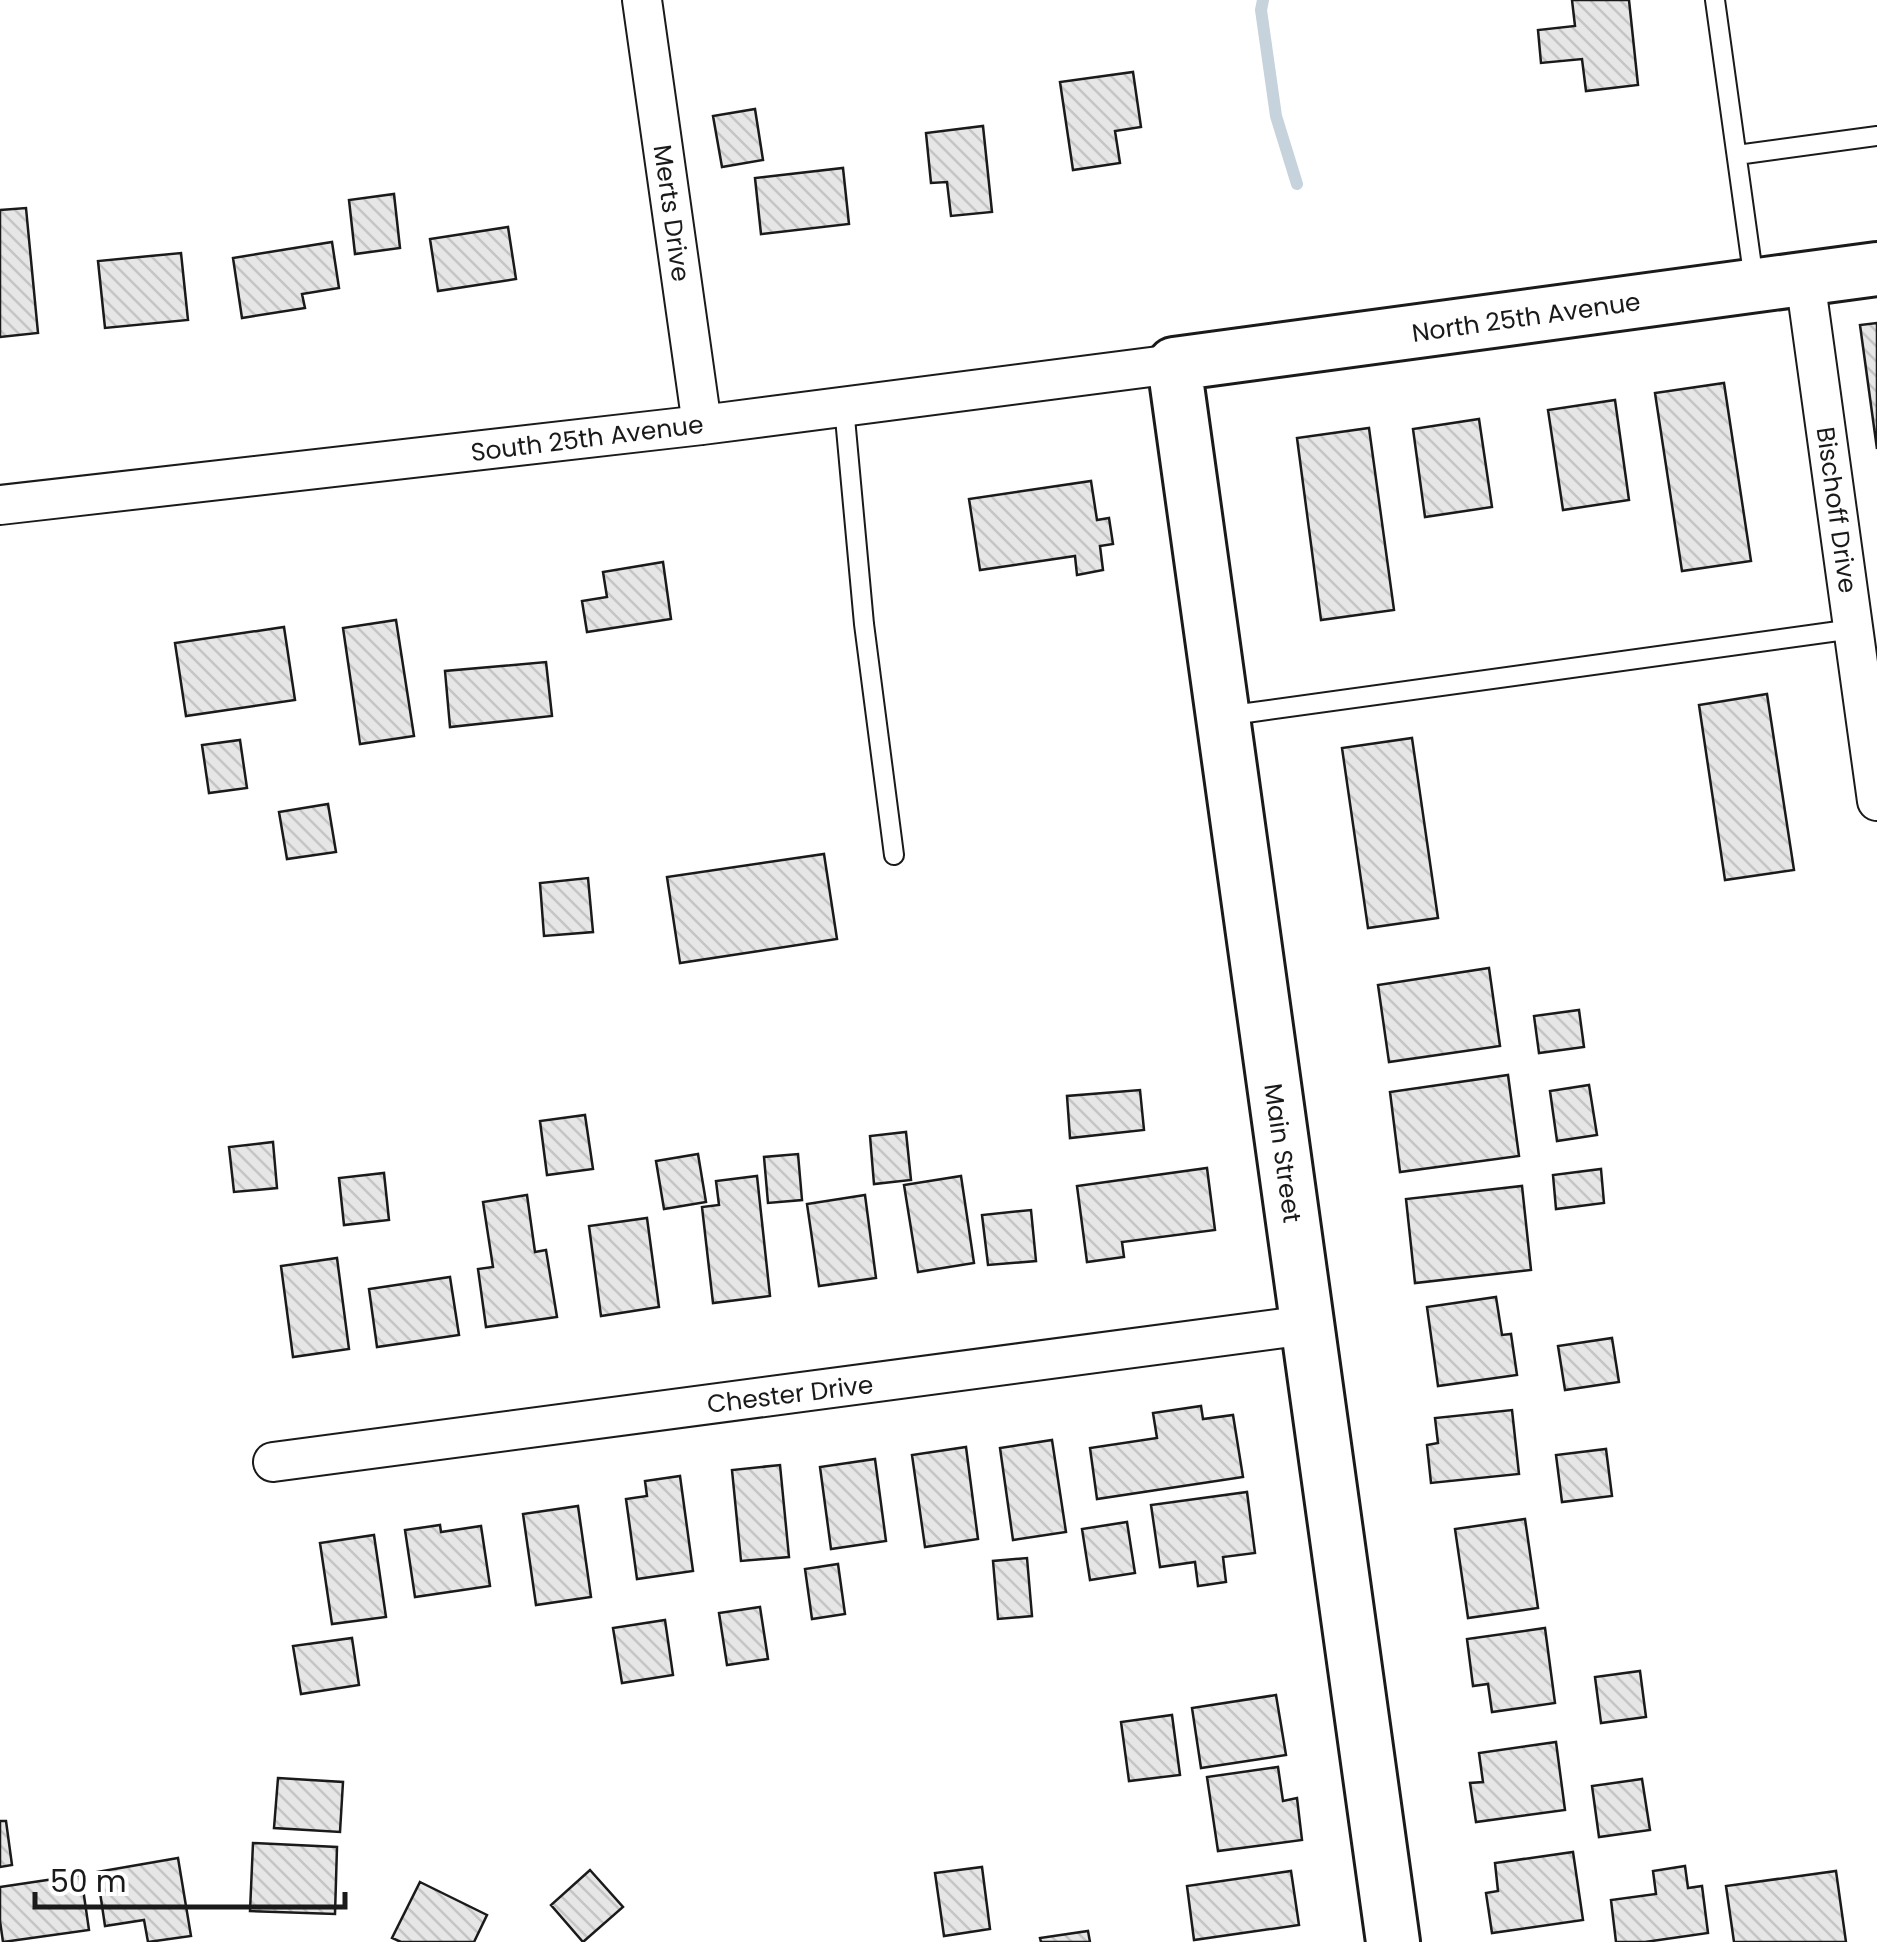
<svg xmlns="http://www.w3.org/2000/svg" width="1877" height="1942" viewBox="0 0 1877 1942" font-family="Poppins,sans-serif">
  <defs>
    <pattern id="building-back-hatch" width="6" height="6" patternUnits="userSpaceOnUse" patternTransform="scale(2.5)"><rect width="6" height="6" fill="#e6e6e6"/><path d="M-1 5l2 2M0 0l6 6M5-1l2 2" fill="none" stroke="#c5c5c5"/></pattern>
  </defs>
  <rect width="100%" height="100%" fill="#fff"/>
  <g fill="none" stroke-linecap="round" stroke-linejoin="round">
    <path stroke="#c6d2dc" stroke-width="12" d="M 1263,0 L 1261,10 L 1276,116 L 1297,184"/>
  </g>
  <path fill="url(#building-back-hatch)" stroke="#1a1a1a" stroke-width="2.5" d="M 1572,0 L 1629,0 L 1638,85 L 1586,91 L 1582,59 L 1541,63 L 1538,30 L 1575,26 Z
    M 1133,72 L 1141,127 L 1115,131 L 1120,163 L 1073,170 L 1060,82 Z
    M 755,109 L 763,160 L 722,167 L 713,116 Z
    M 983,126 L 992,212 L 951,216 L 947,182 L 931,183 L 926,133 Z
    M 843,168 L 849,224 L 761,234 L 755,178 Z
    M 394,194 L 400,248 L 355,254 L 349,200 Z
    M 26,208 L 38,333 L 0,337 L 0,210 Z
    M 508,227 L 516,279 L 438,291 L 430,239 Z
    M 332,242 L 339,288 L 302,294 L 305,308 L 242,318 L 233,258 Z
    M 181,253 L 188,320 L 105,328 L 98,261 Z
    M 1877,323 L 1877,449 L 1860,325 Z
    M 1724,383 L 1751,561 L 1682,571 L 1655,393 Z
    M 1615,400 L 1629,500 L 1563,510 L 1548,410 Z
    M 1479,419 L 1492,507 L 1425,517 L 1413,429 Z
    M 1369,428 L 1394,610 L 1321,620 L 1297,438 Z
    M 1091,481 L 1097,520 L 1109,518 L 1113,544 L 1100,546 L 1103,570 L 1077,575 L 1075,556 L 980,570 L 969,499 Z
    M 663,562 L 671,619 L 587,632 L 582,601 L 607,597 L 603,572 Z
    M 396,620 L 414,736 L 360,744 L 343,628 Z
    M 284,627 L 295,700 L 186,716 L 175,643 Z
    M 546,662 L 552,716 L 450,727 L 445,671 Z
    M 1767,694 L 1794,870 L 1725,880 L 1699,705 Z
    M 1412,738 L 1438,918 L 1368,928 L 1342,748 Z
    M 240,740 L 247,788 L 209,793 L 202,745 Z
    M 328,804 L 336,852 L 287,859 L 279,812 Z
    M 824,854 L 837,939 L 680,963 L 667,877 Z
    M 588,878 L 593,932 L 544,936 L 540,883 Z
    M 1489,968 L 1500,1046 L 1389,1062 L 1378,985 Z
    M 1579,1010 L 1584,1047 L 1539,1053 L 1534,1016 Z
    M 1508,1075 L 1519,1156 L 1400,1172 L 1390,1092 Z
    M 1589,1085 L 1597,1135 L 1557,1141 L 1550,1091 Z
    M 1140,1090 L 1144,1130 L 1070,1138 L 1067,1096 Z
    M 585,1115 L 593,1169 L 547,1175 L 540,1121 Z
    M 906,1132 L 911,1180 L 874,1184 L 870,1136 Z
    M 273,1142 L 277,1188 L 234,1192 L 229,1147 Z
    M 698,1154 L 706,1202 L 664,1209 L 656,1161 Z
    M 798,1154 L 802,1200 L 768,1203 L 764,1157 Z
    M 1207,1168 L 1215,1230 L 1122,1242 L 1124,1257 L 1087,1262 L 1077,1186 Z
    M 1601,1169 L 1604,1203 L 1556,1209 L 1553,1175 Z
    M 384,1173 L 389,1220 L 344,1225 L 339,1178 Z
    M 757,1176 L 770,1296 L 713,1303 L 702,1207 L 719,1205 L 716,1181 Z
    M 961,1176 L 974,1263 L 918,1272 L 904,1185 Z
    M 1522,1186 L 1531,1270 L 1415,1283 L 1406,1199 Z
    M 527,1195 L 535,1252 L 546,1250 L 557,1317 L 486,1327 L 478,1269 L 493,1267 L 483,1202 Z
    M 865,1195 L 876,1278 L 819,1286 L 807,1204 Z
    M 1031,1210 L 1036,1261 L 988,1265 L 982,1215 Z
    M 647,1218 L 659,1307 L 601,1316 L 589,1226 Z
    M 337,1258 L 349,1349 L 293,1357 L 281,1266 Z
    M 450,1277 L 459,1335 L 377,1347 L 369,1289 Z
    M 1496,1297 L 1502,1335 L 1511,1334 L 1517,1375 L 1438,1386 L 1427,1307 Z
    M 1612,1338 L 1619,1382 L 1565,1390 L 1558,1346 Z
    M 1201,1406 L 1203,1419 L 1233,1415 L 1243,1477 L 1097,1499 L 1090,1448 L 1157,1438 L 1153,1413 Z
    M 1512,1410 L 1519,1474 L 1431,1483 L 1427,1445 L 1438,1443 L 1435,1418 Z
    M 1052,1440 L 1066,1532 L 1013,1540 L 1000,1448 Z
    M 966,1447 L 978,1539 L 925,1547 L 912,1455 Z
    M 1606,1449 L 1612,1496 L 1562,1502 L 1556,1455 Z
    M 875,1459 L 886,1541 L 831,1549 L 820,1467 Z
    M 780,1465 L 789,1557 L 741,1561 L 732,1470 Z
    M 680,1476 L 693,1571 L 637,1579 L 626,1499 L 647,1496 L 645,1481 Z
    M 1247,1492 L 1255,1553 L 1223,1557 L 1226,1582 L 1198,1586 L 1195,1562 L 1160,1567 L 1151,1505 Z
    M 578,1506 L 591,1597 L 536,1605 L 523,1514 Z
    M 1525,1519 L 1538,1608 L 1468,1618 L 1455,1529 Z
    M 1127,1522 L 1135,1573 L 1090,1580 L 1082,1529 Z
    M 440,1525 L 441,1532 L 481,1526 L 490,1586 L 415,1597 L 405,1530 Z
    M 374,1535 L 386,1617 L 332,1624 L 320,1543 Z
    M 1027,1558 L 1032,1616 L 998,1619 L 993,1561 Z
    M 838,1564 L 845,1614 L 812,1619 L 805,1569 Z
    M 760,1607 L 768,1659 L 727,1665 L 719,1613 Z
    M 665,1620 L 673,1675 L 622,1683 L 613,1628 Z
    M 1545,1628 L 1555,1703 L 1492,1712 L 1488,1684 L 1473,1686 L 1467,1639 Z
    M 352,1638 L 359,1685 L 301,1694 L 293,1646 Z
    M 1640,1671 L 1646,1717 L 1601,1723 L 1595,1677 Z
    M 1276,1695 L 1286,1755 L 1201,1768 L 1192,1708 Z
    M 1172,1715 L 1180,1775 L 1129,1781 L 1121,1722 Z
    M 1556,1742 L 1565,1810 L 1476,1822 L 1470,1783 L 1483,1782 L 1479,1753 Z
    M 1278,1767 L 1283,1801 L 1297,1798 L 1302,1840 L 1218,1851 L 1207,1777 Z
    M 278,1778 L 343,1782 L 340,1832 L 274,1828 Z
    M 1642,1779 L 1650,1830 L 1599,1837 L 1592,1786 Z
    M 0,1821 L 6,1821 L 12,1865 L 0,1867 Z
    M 253,1843 L 337,1847 L 335,1914 L 250,1911 Z
    M 1573,1852 L 1583,1920 L 1492,1933 L 1486,1893 L 1498,1891 L 1495,1863 Z
    M 178,1858 L 191,1936 L 148,1942 L 144,1920 L 105,1926 L 97,1872 Z
    M 1685,1866 L 1688,1888 L 1702,1886 L 1708,1933 L 1645,1942 L 1616,1942 L 1611,1900 L 1656,1894 L 1653,1871 Z
    M 982,1867 L 990,1929 L 944,1936 L 935,1873 Z
    M 590,1870 L 623,1907 L 583,1942 L 551,1905 Z
    M 1291,1871 L 1299,1925 L 1194,1940 L 1187,1886 Z
    M 1836,1871 L 1846,1942 L 1734,1942 L 1726,1886 Z
    M 81,1875 L 89,1930 L 3,1942 L 0,1921 L 0,1887 Z
    M 420,1882 L 487,1915 L 474,1942 L 401,1942 L 392,1938 Z
    M 1088,1931 L 1090,1942 L 1041,1942 L 1040,1938 Z"/>
  <g fill="none" stroke-linecap="round" stroke-linejoin="round">
    <g stroke="#1a1a1a" stroke-width="22">
      <path id="lane" d="M 1715,0 L 1754,281
        M 1737,155 L 1877,136
        M 844,407 L 864,624 L 894,855
        M 1225,716 L 1853,629"/>
    </g>
    <g stroke="#1a1a1a" stroke-width="42">
      <path id="street" d="M 642,0 L 702,425
        M 1805,279 L 1877,801
        M 0,505 L 702,425 L 1174,364
        M 273,1462 L 1307,1325"/>
    </g>
    <g stroke="#1a1a1a" stroke-width="58">
      <path id="secondary" d="M 1393,1942 L 1174,364 L 1877,269"/>
    </g>
    <use href="#lane" stroke="#fff" stroke-width="18"/>
    <use href="#street" stroke="#fff" stroke-width="38"/>
    <use href="#secondary" stroke="#fff" stroke-width="52"/>
  </g>
  <g text-anchor="middle" stroke-width="8" stroke-linejoin="round" paint-order="stroke">
    <g font-size="25" fill="#1a1a1a" stroke="#fff">
      <text transform="translate(672 213) rotate(82)" y="9">Merts Drive</text>
      <text transform="translate(1526 317) rotate(-8)" y="9">North 25th Avenue</text>
      <text transform="translate(587 438) rotate(-7)" y="9">South 25th Avenue</text>
      <text transform="translate(1837 510) rotate(82)" y="9">Bischoff Drive</text>
      <text transform="translate(1283 1153) rotate(82)" y="9">Main Street</text>
      <text transform="translate(790 1394) rotate(-7)" y="9">Chester Drive</text>
    </g>
  </g>
  <path d="M35 1892v15h310v-15" fill="none" stroke="#1a1a1a" stroke-width="5"/>
  <text x="50" y="1892" font-size="30" fill="#1a1a1a" stroke="#ffffff" stroke-width="8" paint-order="stroke">50 m</text>
</svg>
